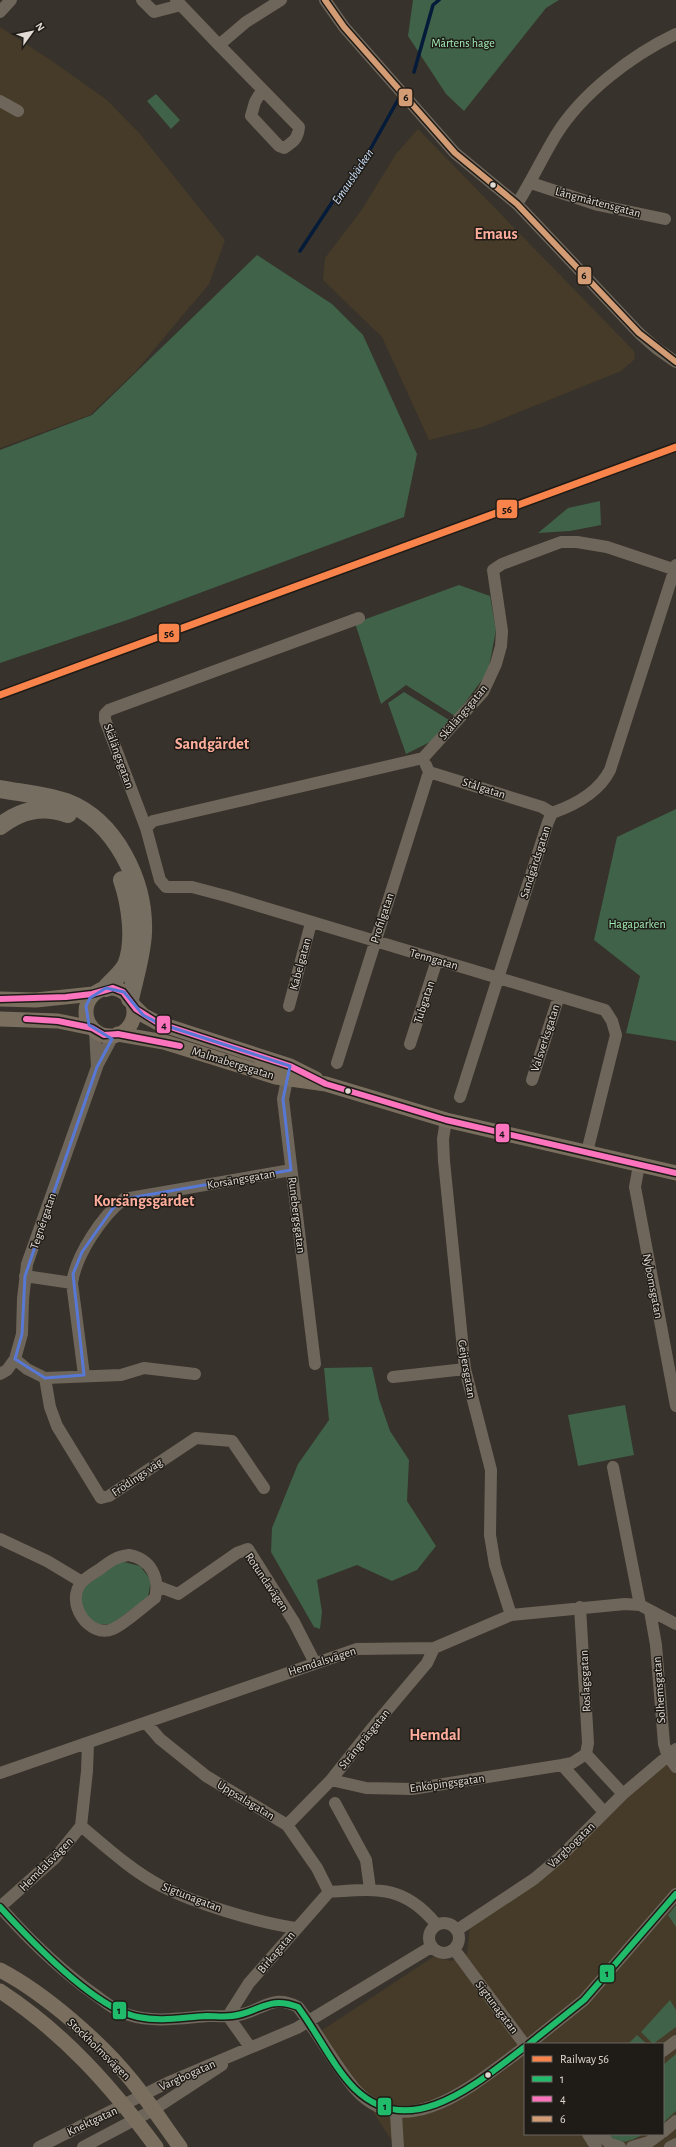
<svg xmlns="http://www.w3.org/2000/svg" width="676" height="2147" viewBox="0 0 676 2147" font-family="'Alegreya Sans',sans-serif">
  <rect width="100%" height="100%" fill="#37322b"/>
  <path fill="#463b29" fill-rule="evenodd" d="M 0,27 L 55,63 L 107,100 L 140,134 L 225,240 L 209,284 L 136,371 L 90,415 L 0,448 Z
    M 418,129 L 634,351 L 635,359 L 621,371 L 482,427 L 429,440 L 382,337 L 323,280 L 325,258 L 361,211 L 396,154 Z
    M 676,1754 L 676,2147 L 396,2147 L 321,2031 L 433,1957 L 451,1961 L 467,1954 L 470,1927 ZM 525,2044 L 663,2044 L 663,2134 L 525,2134 Z"/>
  <path fill="#3f6248" d="M 413,0 L 559,0 L 546,8 L 464,111 L 446,94 L 408,36 Z
    M 156,94 L 180,120 L 171,129 L 147,101 Z
    M 257,255 L 332,304 L 363,335 L 417,454 L 404,517 L 130,619 L 0,663 L 0,450 L 92,415 Z
    M 600,501 L 601,525 L 570,531 L 538,533 L 568,508 Z
    M 459,585 L 490,596 L 496,630 L 488,672 L 455,716 L 406,685 L 381,704 L 355,623 Z
    M 404,692 L 449,720 L 432,741 L 406,754 L 388,703 Z
    M 676,809 L 676,1041 L 626,1033 L 640,976 L 594,940 L 617,837 Z
    M 372,1367 L 379,1399 L 390,1431 L 409,1460 L 407,1501 L 436,1546 L 417,1570 L 392,1581 L 357,1565 L 317,1580 L 322,1612 L 320,1629 L 314,1627 L 271,1552 L 272,1528 L 298,1464 L 329,1420 L 324,1368 Z
    M 625,1405 L 634,1455 L 578,1466 L 568,1415 Z
    M 120,1561 L 140,1566 L 151,1580 L 148,1597 L 112,1624 L 92,1625 L 79,1605 L 83,1588 Z
    M 676,1905 L 676,1927 L 668,1915 Z
    M 670,2000 L 676,2010 L 676,2027 L 653,2044 L 641,2032 Z
    M 637,2035 L 647,2044 L 628,2044 Z
    M 676,2054 L 676,2111 L 663,2123 L 663,2065 Z
    M 606,2134 L 644,2134 C 629,2142 620,2146 606,2134 Z"/>
  <g fill="none" stroke-linecap="round" stroke-linejoin="round">
    <path stroke="#051b3a" stroke-width="3.5" d="M 414,72 L 433,5 L 439,0
      M 300,251 L 333,201 L 362,164 L 399,98"/>
    <path stroke="#6f665b" stroke-width="12" d="M 142,0 L 154,12 L 181,5
      M 176,0 L 219,45
      M 325,0 L 344,27 L 455,153 L 517,204 L 639,333 L 656,348 L 676,362
      M 0,12 L 11,0
      M 262,90 L 255,102 L 251,116 L 279,146 L 284,148 C 293,142 298,139 299,127 L 219,45 L 246,22 L 281,0
      M 0,101 L 18,111
      M 531,183 L 598,205 L 665,219
      M 517,204 C 531,182 542,158 556,135 C 582,93 632,55 676,34
      M 426,765 L 429,772 L 542,807 L 552,813
      M 146,828 L 105,720 L 105,714 L 109,710 L 359,618
      M 289,1006 L 311,923
      M 410,1044 L 437,960
      M 337,1063 L 429,772
      M 97,1066 L 113,1036
      M 289,1070 L 283,1099 L 315,1364
      M 532,1080 L 559,996
      M 460,1097 L 548,822 L 552,813 C 575,805 599,792 610,770 L 676,565
      M 446,1120 L 443,1139 L 444,1161 L 465,1369 L 491,1470 L 490,1535 L 495,1565 L 511,1615
      M 587,1152 L 616,1035 L 612,1021 L 605,1010 L 226,896 L 192,887 L 166,887 L 160,880 L 146,828 L 153,821 L 423,758 L 483,692 L 496,664 L 501,646 L 502,631 L 493,570 L 502,564 L 561,542 L 577,542 L 607,547 L 676,570
      M 639,1165 L 635,1187 L 676,1406
      M 25,1276 L 72,1283
      M 15,1359 L 27,1369 L 45,1378 L 50,1407 L 57,1426 L 101,1498 L 109,1496 L 196,1438 L 232,1441 L 264,1488
      M 0,1374 L 7,1370 L 15,1359 L 22,1334 L 23,1299 L 27,1264 L 97,1067 L 95,1031
      M 84,1375 L 72,1283 C 76,1255 102,1216 124,1199 L 291,1170
      M 393,1377 L 465,1369
      M 45,1378 L 121,1375 L 144,1368 L 195,1374
      M 613,1467 L 640,1605
      M 0,1539 L 47,1561 L 82,1582
      M 129,1555 C 151,1559 160,1578 155,1598 C 144,1606 125,1624 113,1629 C 89,1639 64,1602 82,1582 C 87,1577 94,1573 100,1569 C 109,1562 117,1556 129,1555 Z
      M 157,1586 L 178,1594 L 237,1553 L 248,1549 L 294,1622 L 315,1663
      M 580,1607 L 588,1743 L 586,1754 L 572,1763 L 562,1765 L 604,1812
      M 650,1611 L 656,1645 L 664,1744 L 667,1754 L 676,1767
      M 147,1724 L 160,1739 L 206,1776 L 287,1825 L 317,1868 L 329,1892
      M 586,1754 L 623,1794
      M 0,1773 L 357,1649 L 434,1648 L 511,1615 L 625,1604 L 640,1605 L 676,1624
      M 331,1780 L 366,1788 L 412,1789 L 562,1765
      M 335,1803 L 366,1860 L 370,1889
      M 287,1825 L 331,1780 L 373,1727 L 427,1663 L 434,1648
      M 81,1826 C 106,1847 132,1871 161,1886 C 196,1904 257,1922 295,1928
      M 329,1892 C 376,1889 403,1884 436,1924
      M 0,1907 C 30,1941 61,1971 98,1997 C 107,2004 118,2012 129,2015 C 154,2023 182,2018 208,2016 C 218,2016 228,2017 238,2015 C 263,2011 271,1993 298,2007 C 318,2033 334,2064 355,2089 C 407,2147 479,2080 525,2047
      M 0,1907 L 55,1858 L 81,1826 L 87,1771 L 88,1744
      M429 1938a15 15 0 1 1 30 0a15 15 0 1 1-30 0Z
      M 457,1930 L 534,1879 L 559,1858 L 623,1794 L 676,1749
      M 454,1949 L 525,2045
      M 228,2016 L 249,1983 L 329,1892
      M 228,2016 L 250,2047
      M 529,2044 L 584,2000 L 676,1894
      M 663,2051 L 676,2041
      M 396,2114 L 398,2147
      M 663,2132 L 676,2121
      M 588,2134 L 596,2147
      M 600,2134 L 610,2144 L 620,2147
      M 39,2147 L 167,2083 L 297,2028 L 431,1947
      M 83,2147 L 153,2110 L 222,2065
      M 632,2147 L 649,2142 L 660,2134
      M 670,2147 L 676,2144"/>
    <path stroke="#7a6e5f" stroke-width="15" d="M86 1012a24 24 0 1 1 48 0a24 24 0 1 1-48 0Z
      M 0,999 L 36,1000 L 93,994
      M 133,1005 L 143,1015 L 158,1023 L 290,1066 L 316,1079
      M 0,1019 L 58,1021 L 92,1028
      M 118,1034 L 164,1042 L 276,1077 L 326,1084 L 446,1120 L 676,1173
      M 0,1970 C 44,1993 101,2042 132,2081 C 149,2102 164,2125 180,2147
      M 0,1991 C 64,2033 111,2086 156,2147"/>
    <path stroke="#776e62" stroke-width="18" d="M 0,789 C 22,793 45,795 66,802 C 116,821 145,882 143,933 C 142,955 135,977 130,999
      M 0,826 C 21,810 42,805 68,814
      M 106,988 C 112,981 122,973 126,965 C 136,942 130,903 122,880"/>
    <g stroke="#1f1b16" stroke-width="9">
      <path id="bus-1" d="M 0,1907 C 30,1940 94,2008 138,2017 C 161,2022 184,2017 207,2016 C 215,2016 224,2017 232,2016 C 259,2013 268,1995 298,2007 C 317,2032 333,2067 355,2089 C 411,2143 478,2082 525,2047
        M 529,2044 L 584,2000 L 676,1894"/>
    </g>
    <g stroke="#1f1b16" stroke-width="9">
      <path id="bus-2" d="M 0,999 L 66,997 L 92,994 L 113,988 L 123,992 L 136,1009 L 158,1023 L 290,1066 L 326,1084 L 446,1120 L 676,1173
        M 26,1019 L 58,1021 L 92,1028 L 104,1035 L 118,1034 L 180,1046"/>
    </g>
    <g stroke="#1f1b16" stroke-width="9">
      <path id="bus-3" d="M 325,0 L 344,27 L 455,153 L 517,204 L 639,333 L 676,362"/>
    </g>
    <use href="#bus-1" stroke="#20bc6c" stroke-width="6"/>
    <use href="#bus-2" stroke="#fc73be" stroke-width="6"/>
    <use href="#bus-3" stroke="#d39c74" stroke-width="6"/>
    <g stroke="#1f1b16" stroke-width="10">
      <path id="rail-1" d="M 0,695 L 676,447"/>
    </g>
    <use href="#rail-1" stroke="#f8844c" stroke-width="7"/>
  </g>
  <path fill="none" stroke="#5878d6" stroke-width="3" stroke-linejoin="round" d="M 106,988 L 124,992 L 143,1015 L 158,1023 L 290,1066 L 283,1099 L 291,1170 L 124,1199 L 113,1208 L 82,1252 L 73,1274 L 84,1375 L 45,1378 L 15,1359 L 22,1334 L 25,1276 L 97,1067 L 112,1039 L 89,1025 L 86,1006 L 90,998 Z"/>
  <g fill="#e0dad2" stroke="#1f1b16" stroke-width="1.5">
    <circle cx="493" cy="185" r="3.5"/>
    <circle cx="348" cy="1091" r="3.5"/>
    <circle cx="488" cy="2075" r="3.5"/>
  </g>
  <g text-anchor="middle" stroke-width="3" stroke-linejoin="round" paint-order="stroke">
    <g font-size="12" fill="#a2efb8" stroke="#1f1b16">
      <text x="463" y="47">Mårtens hage</text>
      <text x="637" y="928">Hagaparken</text>
    </g>
    <g font-size="12" fill="#e0dad2" stroke="#1f1b16">
      <text transform="translate(598 202) rotate(15)" y="4">Långmårtensgatan</text>
      <text transform="translate(463 712) rotate(-50)" y="4">Skälängsgatan</text>
      <text transform="translate(119 756) rotate(70)" y="4">Skälängsgatan</text>
      <text transform="translate(484 788) rotate(18)" y="4">Stålgatan</text>
      <text transform="translate(535 862) rotate(-72)" y="4">Sandgärdsgatan</text>
      <text transform="translate(382 918) rotate(-72)" y="4">Profilgatan</text>
      <text transform="translate(434 959) rotate(16)" y="4">Tenngatan</text>
      <text transform="translate(300 964) rotate(-75)" y="4">Kabelgatan</text>
      <text transform="translate(424 1002) rotate(-72)" y="4">Tubgatan</text>
      <text transform="translate(545 1038) rotate(-72)" y="4">Valsverksgatan</text>
      <text transform="translate(233 1063) rotate(17)" y="4">Malmabergsgatan</text>
      <text transform="translate(241 1179) rotate(-10)" y="4">Korsängsgatan</text>
      <text transform="translate(297 1215) rotate(83)" y="4">Runebergsgatan</text>
      <text transform="translate(43 1221) rotate(-71)" y="4">Tegnérgatan</text>
      <text transform="translate(653 1286) rotate(79)" y="4">Nybomsgatan</text>
      <text transform="translate(467 1369) rotate(80)" y="4">Geijersgatan</text>
      <text transform="translate(137 1477) rotate(-34)" y="4">Frödings väg</text>
      <text transform="translate(267 1582) rotate(56)" y="4">Rotundavägen</text>
      <text transform="translate(322 1661) rotate(-18)" y="4">Hemdalsvägen</text>
      <text transform="translate(585 1681) rotate(-93)" y="4">Roslagsgatan</text>
      <text transform="translate(659 1690) rotate(-94)" y="4">Solhemsgatan</text>
      <text transform="translate(364 1739) rotate(-51)" y="4">Strängnäsgatan</text>
      <text transform="translate(447 1783) rotate(-8)" y="4">Enköpingsgatan</text>
      <text transform="translate(246 1800) rotate(31)" y="4">Uppsalagatan</text>
      <text transform="translate(571 1845) rotate(-44)" y="4">Vargbogatan</text>
      <text transform="translate(46 1864) rotate(-45)" y="4">Hemdalsvägen</text>
      <text transform="translate(192 1897) rotate(21)" y="4">Sigtunagatan</text>
      <text transform="translate(276 1952) rotate(-50)" y="4">Birkagatan</text>
      <text transform="translate(497 2007) rotate(53)" y="4">Sigtunagatan</text>
      <text transform="translate(99 2049) rotate(44)" y="4">Stockholmsvägen</text>
      <text transform="translate(187 2075) rotate(-24)" y="4">Vargbogatan</text>
      <text transform="translate(92 2121) rotate(-25)" y="4">Knektgatan</text>
    </g>
    <g font-size="13" font-style="italic" fill="#cadffa" stroke="#1f1b16">
      <text transform="translate(352 176) rotate(-56)" y="5">Emausbäcken</text>
    </g>
    <g font-size="16" font-weight="bold" fill="#fead9c" stroke="#1f1b16">
      <text x="496" y="239">Emaus</text>
      <text x="212" y="749">Sandgärdet</text>
      <text x="144" y="1206">Korsängsgärdet</text>
      <text x="435" y="1740">Hemdal</text>
    </g>
  </g>
  <g stroke="#1f1b16" stroke-width="1.5">
    <rect x="398" y="88" width="15" height="19" rx="4" fill="#d39c74"/>
    <rect x="577" y="266" width="15" height="19" rx="4" fill="#d39c74"/>
    <rect x="496" y="499" width="22" height="20" rx="4" fill="#f8844c"/>
    <rect x="158" y="623" width="22" height="20" rx="4" fill="#f8844c"/>
    <rect x="156" y="1015" width="15" height="19" rx="4" fill="#fc73be"/>
    <rect x="495" y="1123" width="15" height="20" rx="4" fill="#fc73be"/>
    <rect x="599" y="1964" width="16" height="19" rx="4" fill="#20bc6c"/>
    <rect x="112" y="2001" width="15" height="19" rx="4" fill="#20bc6c"/>
    <rect x="377" y="2097" width="15" height="19" rx="4" fill="#20bc6c"/>
  </g>
  <g font-size="11" text-anchor="middle" font-weight="bold" fill="#111">
    <text x="406" y="101">6</text>
    <text x="584" y="279">6</text>
    <text x="507" y="513">56</text>
    <text x="169" y="637">56</text>
    <text x="164" y="1029">4</text>
    <text x="502" y="1137">4</text>
    <text x="607" y="1977">1</text>
    <text x="119" y="2014">1</text>
    <text x="385" y="2110">1</text>
  </g>
  <rect x="524" y="2043" width="140" height="92" fill="#1f1b16" stroke="#6c6761"/>
  <rect x="532" y="2056" width="20" height="6" fill="#f8844c" stroke="#6c6761"/>
  <text x="560" y="2063" font-size="12" fill="#e0dad2">Railway 56</text>
  <rect x="532" y="2076" width="20" height="6" fill="#20bc6c" stroke="#6c6761"/>
  <text x="560" y="2083" font-size="12" fill="#e0dad2">1</text>
  <rect x="532" y="2096" width="20" height="6" fill="#fc73be" stroke="#6c6761"/>
  <text x="560" y="2103" font-size="12" fill="#e0dad2">4</text>
  <rect x="532" y="2116" width="20" height="6" fill="#d39c74" stroke="#6c6761"/>
  <text x="560" y="2123" font-size="12" fill="#e0dad2">6</text>
  <g transform="translate(32 32) rotate(57)" stroke="#1f1b16" stroke-width="3" paint-order="stroke">
  <path d="M0-3L7 15L0 10L-7 15Z" fill="#e0dad2"/>
  <text y="-6" font-size="11" font-weight="bold" text-anchor="middle" fill="#e0dad2">N</text>
  </g>
</svg>
